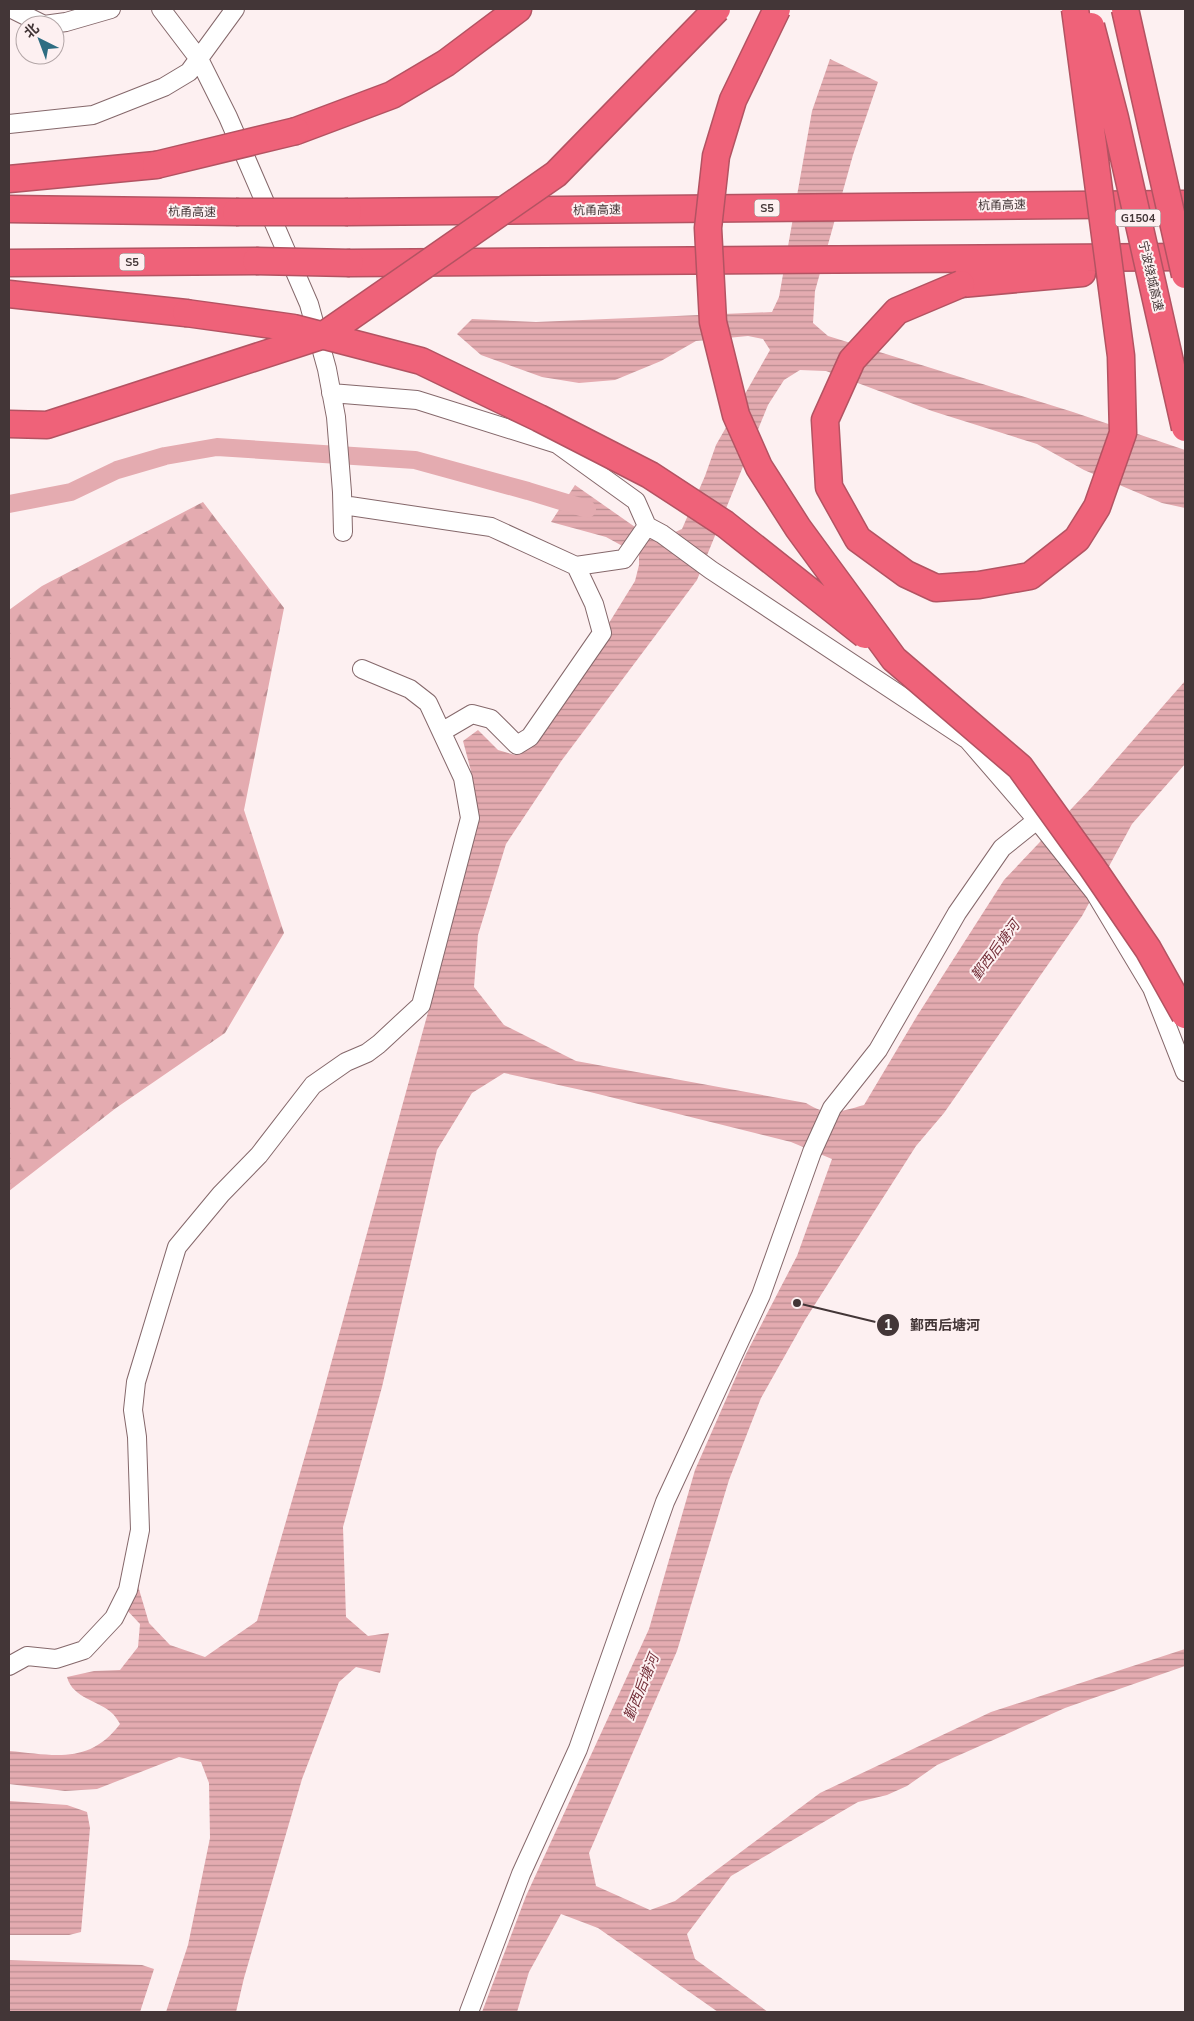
<svg xmlns="http://www.w3.org/2000/svg" width="1194" height="2021" viewBox="0 0 1194 2021" font-family="Mulish,'Noto Sans SC',sans-serif">
  <defs>
    <pattern id="forest-firs" width="22" height="20" patternUnits="userSpaceOnUse" patternTransform="scale(1.25)"><rect width="22" height="20" fill="#e4abb0"/><path d="M5 1l3.5 6h-7zM16 11l3.5 6h-7z" fill="#ba8c90"/></pattern>
    <pattern id="water-rules" width="6" height="5" patternUnits="userSpaceOnUse" patternTransform="scale(1.25)"><rect width="6" height="5" fill="#e4abb0"/><path d="M0 2.5h6" fill="none" stroke="#ba8c90"/></pattern>
  </defs>
  <rect width="100%" height="100%" fill="#fdf0f1"/>
  <path fill="url(#forest-firs)" d="M 203,502 L 284,608 L 244,810 L 284,933 L 225,1033 L 116,1108 L 9,1191 L 9,610 L 42,586 Z"/>
  <path fill="url(#water-rules)" d="M 830,59 L 878,82 L 853,155 L 815,291 L 813,323 L 828,336 L 1073,412 L 1185,450 L 1185,508 L 1162,503 L 1084,470 L 1037,444 L 932,411 L 826,371 L 800,370 L 784,380 L 768,405 L 697,580 L 562,760 L 506,844 L 478,935 L 474,987 L 504,1025 L 576,1061 L 806,1103 C 829,1117 839,1112 864,1105 L 917,1016 L 1004,880 L 1091,788 L 1185,681 L 1185,764 L 1132,824 L 1082,916 L 944,1113 L 916,1146 L 805,1320 L 761,1398 L 729,1480 L 677,1651 L 589,1853 L 596,1886 L 650,1910 L 675,1901 L 820,1793 L 991,1712 L 1185,1649 L 1185,1666 L 1065,1708 L 937,1765 L 907,1786 L 887,1795 L 858,1802 L 731,1876 L 687,1934 L 695,1959 L 768,2012 L 718,2012 L 598,1928 L 561,1914 L 529,1972 L 517,2012 L 482,2012 L 526,1896 L 649,1629 L 695,1470 L 746,1354 L 797,1256 L 832,1159 L 791,1142 L 586,1091 L 504,1073 L 472,1093 L 437,1150 L 382,1387 L 343,1527 L 346,1617 L 368,1636 L 389,1633 L 380,1673 L 356,1667 L 339,1682 L 302,1779 L 244,1978 L 236,2012 L 166,2012 L 188,1945 L 210,1838 L 209,1783 L 201,1762 L 179,1757 L 97,1789 L 65,1791 L 9,1784 L 9,1751 C 54,1755 89,1765 120,1724 C 118,1721 116,1717 113,1714 C 99,1700 73,1699 67,1677 L 94,1671 L 120,1670 L 138,1647 L 140,1624 L 124,1607 L 131,1589 L 138,1586 L 149,1623 L 170,1645 L 205,1657 L 257,1621 L 316,1418 L 443,958 L 465,870 L 475,814 L 471,771 L 463,741 L 478,730 L 498,750 L 515,755 L 547,723 L 635,581 L 639,565 L 639,555 L 606,537 L 551,522 L 575,485 L 655,541 L 682,529 L 705,476 L 716,445 L 770,350 L 763,339 L 748,336 L 696,341 L 661,361 L 615,380 L 579,383 L 542,377 L 481,355 L 457,334 L 472,319 L 536,322 L 772,312 L 779,297 L 812,111 Z
    M 9,1801 L 67,1805 L 87,1812 L 90,1828 L 81,1932 L 69,1935 L 9,1935 Z
    M 9,1960 L 142,1965 L 154,1969 L 140,2012 L 9,2012 Z"/>
  <g fill="none" stroke-linecap="round" stroke-linejoin="round">
    <path stroke="#e4abb0" stroke-width="18" d="M 9,504 L 71,492 L 117,470 L 165,456 L 217,447 L 415,460 L 528,491 L 587,509"/>
    <g stroke="#85686b" stroke-width="20">
      <path id="minor" d="M 12,9 L 44,25 L 66,22 L 111,9
        M 161,9 L 199,59 L 228,117 L 309,304 L 327,369 L 336,417 L 342,492 L 343,532
        M 9,124 L 93,115 L 164,87 L 189,72 L 235,9
        M 331,393 L 417,400 L 557,444 L 636,501 L 647,526 L 662,534 L 711,570 L 968,740 L 1037,820 L 1095,893 L 1152,988 L 1185,1072
        M 343,505 L 491,527 L 576,566 L 594,604 L 602,633 L 530,737 L 517,745 L 491,719 L 472,714 L 443,731
        M 576,566 L 624,559 L 647,526
        M 9,1666 L 27,1656 L 56,1659 L 84,1650 L 114,1618 L 128,1590 L 140,1530 L 137,1437 L 133,1410 L 136,1382 L 177,1247 L 221,1194 L 259,1155 L 313,1085 L 346,1062 L 367,1053 L 379,1044 L 421,1005 L 470,818 L 463,778 L 428,703 L 410,689 L 362,669
        M 469,2012 L 521,1874 L 578,1749 L 665,1502 L 761,1295 L 812,1152 L 832,1108 L 878,1050 L 957,913 L 1002,848 L 1037,820"/>
    </g>
    <g stroke="#b35362" stroke-width="29">
      <path id="highway" d="M 296,131 L 392,95 L 446,63 L 518,9
        M 9,179 L 156,165
        M 9,209 L 236,212
        M 348,212 L 1185,204
        M 9,263 L 256,261
        M 350,263 L 1185,257
        M 961,284 L 1082,273
        M 9,294 L 186,313"/>
    </g>
    <use href="#minor" stroke="#fff" stroke-width="18"/>
    <use href="#highway" stroke="#ef6279" stroke-width="26"/>
    <g stroke="#b35362" stroke-width="29" stroke-linecap="butt">
      <path id="highway-bridge" d="M 777,9 L 733,100 L 716,156 L 708,228 L 713,322 L 736,415 L 759,467 L 798,528 L 894,659 L 1020,767 L 1092,867 L 1148,949 L 1185,1015
        M 1125,9 L 1185,275
        M 1091,26 L 1115,118 L 1185,428
        M 156,165 L 296,131
        M 236,212 L 348,212
        M 256,261 L 350,263
        M 961,284 L 897,311 L 852,360 L 825,420 L 829,487 L 858,539 L 906,574 L 936,588 L 979,585 L 1030,576 L 1077,539 L 1097,507 L 1123,433 L 1121,356 L 1075,9
        M 186,313 L 294,328 L 421,361 L 539,418 L 650,475 L 725,524 L 865,635
        M 9,424 L 47,425 L 324,335 L 556,174 L 717,9"/>
    </g>
    <use href="#highway-bridge" stroke="#ef6279" stroke-width="26"/>
  </g>
  <g text-anchor="middle" stroke-width="4" stroke-linejoin="round" paint-order="stroke">
    <g fill="#fdf0f1" stroke="#7b6e6f" stroke-width="1">
      <rect x="754.5" y="199.5" width="25" height="17" rx="4"/>
      <rect x="1115.5" y="209.5" width="45" height="17" rx="4"/>
      <rect x="119.5" y="253.5" width="25" height="17" rx="4"/>
    </g>
    <g font-size="11" font-weight="bold" fill="#433637">
      <text x="767" y="212">S5</text>
      <text x="1138" y="222">G1504</text>
      <text x="132" y="266">S5</text>
    </g>
    <g font-size="12" fill="#433637" stroke="#fdf0f1">
      <text transform="translate(1002 205) rotate(-1)" y="4">杭甬高速</text>
      <text transform="translate(597 210) rotate(-1)" y="4">杭甬高速</text>
      <text transform="translate(192 212) rotate(1)" y="4">杭甬高速</text>
      <text transform="translate(1151 276) rotate(77)" y="4">宁波绕城高速</text>
    </g>
    <g font-size="14" font-style="italic" fill="#742f39" stroke="#fdf0f1">
      <text transform="translate(995 950) rotate(-53)" y="5">鄞西后塘河</text>
      <text transform="translate(641 1687) rotate(-68)" y="5">鄞西后塘河</text>
    </g>
  </g>
  <path fill="none" stroke="#433637" stroke-width="2" d="M797 1303L888 1325"/>
  <g fill="#433637" stroke="#fdf0f1" stroke-width="2">
    <circle cx="797" cy="1303" r="5"/>
    <circle cx="888" cy="1325" r="12"/>
  </g>
  <g font-size="15" text-anchor="middle" font-weight="bold" fill="#fff">
    <text x="888" y="1330">1</text>
  </g>
  <g font-size="14" text-anchor="middle" font-weight="bold" fill="#433637" stroke="#fdf0f1" stroke-width="4" stroke-linejoin="round" paint-order="stroke">
    <text x="945" y="1330">鄞西后塘河</text>
  </g>
  <rect width="1194" height="2021" fill="none" stroke="#433637" stroke-width="20"/>
  <g transform="translate(40 40) rotate(318)"><circle r="24" fill="#fdf0f1" stroke="#b3a6a7"/>
  <path d="M0-4L9 19L0 12L-9 19Z" fill="#2e6d82"/>
  <text y="-8" font-size="14" font-weight="bold" text-anchor="middle" fill="#433637">北</text>
  </g>
</svg>
